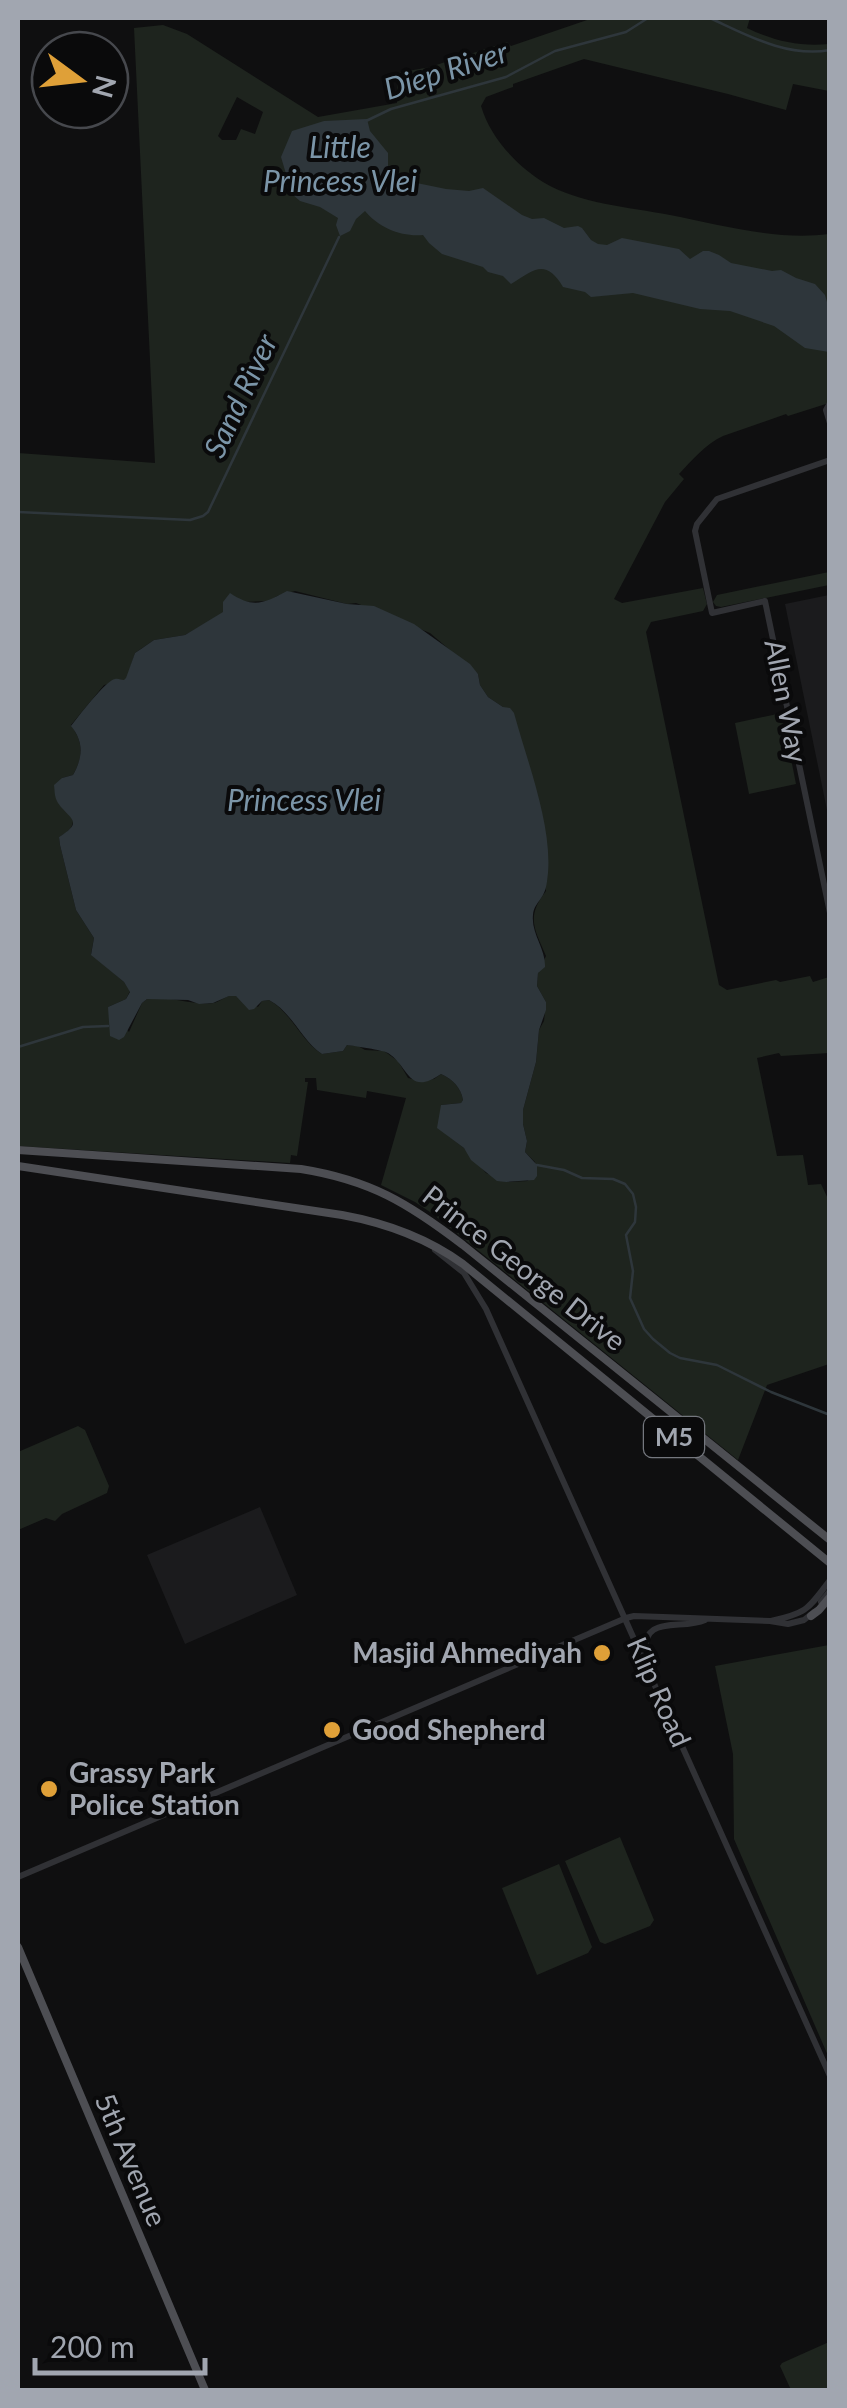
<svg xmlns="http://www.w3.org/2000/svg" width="847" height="2408" viewBox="0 0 847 2408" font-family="Lato,sans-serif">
  <rect width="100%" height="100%" fill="#0f0f10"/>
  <path fill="#1b1b1d" d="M 829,595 L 830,595 L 829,820 L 785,604 Z
    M 260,1507 L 297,1595 L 185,1644 L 147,1555 Z"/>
  <path fill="#1e241e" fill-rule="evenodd" d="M 593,18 L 750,18 L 747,28 C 774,41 800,47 829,44 L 829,91 L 793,84 L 786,110 L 728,94 L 584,59 L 513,84 L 513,87 L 486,97 L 481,106 C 490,137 516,165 543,182 C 580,204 628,207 670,215 C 721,225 777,241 829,234 L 829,403 L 788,416 L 786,414 L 723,436 C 706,444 692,460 679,474 L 684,479 L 665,502 L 614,599 L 622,603 L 703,588 L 707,604 L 703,611 L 651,622 L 646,632 L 719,985 L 727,990 L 776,980 L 780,982 L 810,976 L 813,982 L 829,977 L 829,1053 L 781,1056 L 779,1053 L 757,1058 L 777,1156 L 803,1155 L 808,1185 L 821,1184 L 829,1201 L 829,1364 L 767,1385 L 738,1460 L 433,1214 L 415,1202 L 381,1185 L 406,1098 L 367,1091 L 366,1098 L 317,1090 L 316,1078 L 305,1078 L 305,1082 L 308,1082 L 297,1156 L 291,1155 L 290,1163 L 18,1146 L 18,453 L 155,463 L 134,28 L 163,25 L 187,34 L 318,117 L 397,103 L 397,73 L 430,67 L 507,42 L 511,46 ZM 237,97 L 263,112 L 255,134 L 241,129 L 236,140 L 222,140 L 218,136 ZM 295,591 L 347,604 L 356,603 L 430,633 L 478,674 L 480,685 L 488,697 L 503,707 L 546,891 C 526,917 534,928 546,956 L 538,973 L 537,986 L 546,1002 L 544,1021 L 539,1030 L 536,1062 L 523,1110 L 523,1124 L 527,1141 L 525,1152 L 535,1162 L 528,1181 L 506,1182 L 486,1173 L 464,1148 L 447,1135 L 441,1105 L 461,1103 L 463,1100 C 461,1087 452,1079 441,1074 L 434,1079 L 421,1081 L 408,1078 L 398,1061 L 384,1051 L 365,1050 L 358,1046 L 347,1045 L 343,1051 L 322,1054 C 300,1040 292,1013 269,1000 L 262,1001 L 258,1007 C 252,1004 241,997 236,996 C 227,993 221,1002 213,1003 C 191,1006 170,995 147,999 L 142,1003 L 129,1032 L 108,1007 L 126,999 L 130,991 L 124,982 L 91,954 L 94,938 L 76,910 L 60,845 L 59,837 C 68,832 74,828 73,817 L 59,804 L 62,778 L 73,775 C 84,756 83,742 71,725 L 104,685 L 124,681 L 127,678 L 135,653 L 154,640 L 185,635 L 243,602 L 270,601 L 277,596 Z
    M 829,572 L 829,585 L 721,607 L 716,606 L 713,602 L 717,595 Z
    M 782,713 L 796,784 L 749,794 L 735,723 Z
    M 78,1426 L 85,1430 L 109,1486 L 107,1493 L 62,1514 L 55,1521 L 46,1518 L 18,1530 L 18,1452 Z
    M 829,1645 L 830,1645 L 829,2058 L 734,1839 L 733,1754 L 715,1666 Z
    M 620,1837 L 654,1920 L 650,1926 L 605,1944 L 600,1942 L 565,1861 Z
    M 559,1864 L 592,1947 L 588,1953 L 537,1975 L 502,1888 Z
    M 829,2342 L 829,2390 L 791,2390 L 780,2366 L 782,2363 Z"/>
  <path fill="#2e363b" d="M 367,119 L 370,131 L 388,153 L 388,170 L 402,180 L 446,189 L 469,191 L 483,188 L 522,215 L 532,219 L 544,218 L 564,228 L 578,226 L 582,228 L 591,240 L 598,244 L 607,245 L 622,238 L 679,249 L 690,259 L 703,251 L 709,251 L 719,255 L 731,263 L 772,271 L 781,270 L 796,278 L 815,284 L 825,295 L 829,309 L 829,352 L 805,348 L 774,326 L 730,311 L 700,309 L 633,293 L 591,297 L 585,292 L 563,287 C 545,257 533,271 511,284 L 503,276 L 488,272 L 483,267 L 442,254 L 429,243 L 423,235 C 402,237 379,228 365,211 L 356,219 L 350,231 L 340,236 L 336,225 L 338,218 L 320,207 L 300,201 L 292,194 L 281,157 L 292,131 L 324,121 Z
    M 287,591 L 347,604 L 374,606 L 414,624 L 470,664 L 478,674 L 480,685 L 488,697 L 503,707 L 510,708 L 514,713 C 527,761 552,824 548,873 C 547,880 547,888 543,895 C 539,902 533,907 533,915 C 531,934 546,949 545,967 L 538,973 L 537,986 L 546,1002 L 546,1010 L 539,1030 L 536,1062 L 523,1110 L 523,1124 L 527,1141 L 525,1152 L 537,1165 L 537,1176 L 534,1180 L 506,1182 L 497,1181 L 471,1160 L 464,1148 L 437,1128 L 441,1105 L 461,1103 L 463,1100 C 461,1087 452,1079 441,1074 C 408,1097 409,1066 388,1053 C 383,1050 354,1046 347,1045 L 343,1051 L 322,1054 C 301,1040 293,1013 269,1000 L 262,1001 L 254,1009 L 249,1010 L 236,996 L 229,996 L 213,1003 L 199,1004 L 188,1000 L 147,999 L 142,1003 L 124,1037 L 119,1040 L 110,1036 L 108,1007 L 126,999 L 130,992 L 124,982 L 91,955 L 94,938 L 76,910 L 60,845 L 59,837 C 85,821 69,819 58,803 C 54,796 55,792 54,785 L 62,778 L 73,775 C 83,757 84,742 71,726 C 78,717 106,680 115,679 C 118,678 121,680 124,680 L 126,678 L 135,653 L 141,649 L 154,640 L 185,635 L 223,612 L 223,602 L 230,593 C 254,609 264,603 287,591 Z"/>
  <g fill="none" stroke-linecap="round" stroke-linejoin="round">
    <path stroke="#2e363b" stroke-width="2.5" d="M 710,18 C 747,35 787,58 830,50
      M 366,121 L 391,109 L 506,77 L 555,51 L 626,32 L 648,18
      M 18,512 L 190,520 L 203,516 L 208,512 L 339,237
      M 18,1047 L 83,1027 L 108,1026
      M 537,1165 L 564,1170 L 582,1178 L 613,1179 L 625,1184 L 633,1194 L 636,1207 L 635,1222 L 626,1235 L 633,1271 L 630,1298 L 644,1329 L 653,1339 L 670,1353 L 680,1358 L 717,1365 L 771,1392 L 830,1415"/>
    <path stroke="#303135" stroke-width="6" d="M 830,403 L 826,410 L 830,423
      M 830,460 L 717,499 L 697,524 L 695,531 L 712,613 L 765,601 L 830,913
      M 435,1250 L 464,1273 L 486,1309 L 830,2076
      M 821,1602 L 830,1591
      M 771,1621 C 808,1613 808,1609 830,1580
      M 646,1656 C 640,1613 681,1631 705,1620
      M 18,1877 L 626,1618 L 634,1616 L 663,1617 L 770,1621 L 788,1624 L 804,1620 L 814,1612"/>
    <path stroke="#4d4e53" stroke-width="8" d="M 18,1150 L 301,1169 C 370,1180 408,1203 463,1245 L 830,1540
      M 18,1166 L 342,1215 C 386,1223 427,1238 463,1264 L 830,1563
      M 811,1616 L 819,1610 L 830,1597
      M 18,1947 L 205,2390"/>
  </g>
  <g fill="#dfa038" stroke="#0a0a0b" stroke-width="4">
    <circle cx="602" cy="1653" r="10"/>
    <circle cx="332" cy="1730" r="10"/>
    <circle cx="49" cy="1789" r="10"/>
  </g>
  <g text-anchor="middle" stroke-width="8" stroke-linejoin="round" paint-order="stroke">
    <rect fill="#0a0a0b" stroke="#74777e" stroke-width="2.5" x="644" y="1417" width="60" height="40" rx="8"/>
    <g font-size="25" font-weight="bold" fill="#a1a6b0">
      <text x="674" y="1446">M5</text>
    </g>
    <g font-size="28" fill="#a1a6b0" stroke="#0a0a0b">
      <text transform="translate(786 701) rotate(79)" y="10">Allen Way</text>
      <text transform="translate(524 1268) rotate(38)" y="10">Prince George Drive</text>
      <text transform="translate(659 1692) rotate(66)" y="10">Klip Road</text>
      <text transform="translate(131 2160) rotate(67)" y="10">5th Avenue</text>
    </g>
    <g font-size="28" font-weight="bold" fill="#a1a6b0" stroke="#0a0a0b" text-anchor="start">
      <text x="582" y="1663" text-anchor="end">Masjid Ahmediyah</text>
      <text x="352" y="1740">Good Shepherd</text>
      <text x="69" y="1783">Grassy Park<tspan x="69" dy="32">Police Station</tspan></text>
    </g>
    <g font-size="30" font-style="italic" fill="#7b95a8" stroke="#0a0a0b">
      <text transform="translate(446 71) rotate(-18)" y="10">Diep River</text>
      <text x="340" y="158">Little<tspan x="340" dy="34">Princess Vlei</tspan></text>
      <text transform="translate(241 396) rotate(-65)" y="10">Sand River</text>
      <text x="304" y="811">Princess Vlei</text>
    </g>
  </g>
  <rect width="847" height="2408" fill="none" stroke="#a1a6b0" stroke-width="40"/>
  <g transform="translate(80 80) rotate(105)"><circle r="48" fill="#0a0a0b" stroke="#46484d" stroke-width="2.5"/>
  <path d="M0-8L18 38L0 25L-18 38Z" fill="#dfa038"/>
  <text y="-15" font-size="28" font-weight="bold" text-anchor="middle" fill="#a1a6b0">N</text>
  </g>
  <path d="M35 2358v15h170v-15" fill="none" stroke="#a1a6b0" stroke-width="5"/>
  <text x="50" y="2358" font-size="30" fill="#a1a6b0" stroke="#0a0a0b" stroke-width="8" paint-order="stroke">200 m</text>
</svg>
